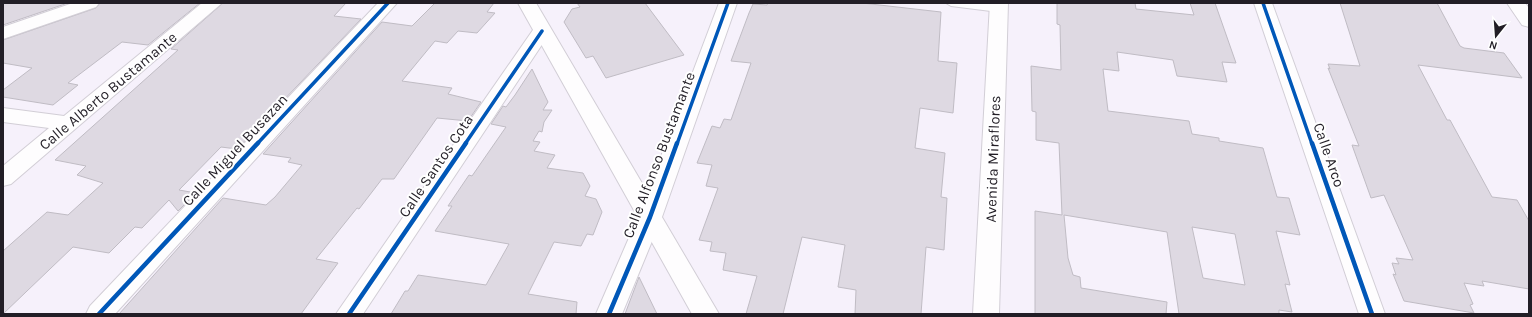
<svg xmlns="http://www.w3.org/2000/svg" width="1532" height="317" viewBox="0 0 1532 317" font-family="Karla,sans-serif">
  <rect width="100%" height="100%" fill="#f6f1fb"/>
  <path fill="#ded9e2" stroke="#c0bcc4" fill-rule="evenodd" d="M 3,3 L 68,3 L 3,25 Z
    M 100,3 L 200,3 L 148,45 L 122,42 L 68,83 L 78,85 L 53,105 L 3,97 L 3,90 L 32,68 L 3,63 L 3,40 L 96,8 Z
    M 223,3 L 346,3 L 334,16 L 361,19 L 237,149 L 221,147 L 179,190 L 196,193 L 178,211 L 169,200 L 142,228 L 135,227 L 109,253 L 73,247 L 3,314 L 3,251 L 47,212 L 68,215 L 103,183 L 77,175 L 86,166 L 55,160 L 178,50 L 171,49 Z
    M 435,3 L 494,3 L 487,12 L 495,13 L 477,33 L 458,31 L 447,43 L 435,41 L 402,81 L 452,88 L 448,94 L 481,102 L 468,121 L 437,118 L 394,179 L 382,179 L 359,209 L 357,208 L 316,259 L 338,263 L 301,314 L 119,314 L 223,198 L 266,205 L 275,197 L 302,165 L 288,162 L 291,158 L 263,154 L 382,22 L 412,26 Z
    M 577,3 L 645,3 L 684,55 L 606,78 L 593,56 L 586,58 L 564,22 L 572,9 L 580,7 Z
    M 768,3 L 862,3 L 941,12 L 938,61 L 957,63 L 953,113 L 920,108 L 915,148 L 945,153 L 941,197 L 947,198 L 944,250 L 926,247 L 921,314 L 855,314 L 856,290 L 838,287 L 845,245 L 802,237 L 783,314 L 746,314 L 757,276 L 723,270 L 726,253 L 710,251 L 712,242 L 699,240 L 718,188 L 706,186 L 712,165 L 697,163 L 712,126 L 720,128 L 724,119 L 731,120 L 751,63 L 731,61 L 749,13 L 753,4 L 767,5 Z
    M 1057,3 L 1135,3 L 1136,9 L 1194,15 L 1190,3 L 1215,3 L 1236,63 L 1222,62 L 1227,82 L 1177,76 L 1173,60 L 1117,52 L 1119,71 L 1103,69 L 1108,111 L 1189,121 L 1192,134 L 1219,138 L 1219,141 L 1263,148 L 1277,197 L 1289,198 L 1300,235 L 1276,231 L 1290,285 L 1285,284 L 1292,312 L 1279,310 L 1279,314 L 1179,314 L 1167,232 L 1064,215 L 1068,258 L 1073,275 L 1080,277 L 1081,288 L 1167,302 L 1166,314 L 1035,314 L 1035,211 L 1062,215 L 1059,143 L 1036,140 L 1036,112 L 1032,111 L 1031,66 L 1061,70 L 1060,25 L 1057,24 ZM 1192,227 L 1235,234 L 1245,285 L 1203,278 Z
    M 1340,3 L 1437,3 L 1460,46 L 1464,48 L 1504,53 L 1522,78 L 1418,65 L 1447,120 L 1450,120 L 1492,197 L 1517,200 L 1529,221 L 1529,289 L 1482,281 L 1484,286 L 1464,283 L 1473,304 L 1470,305 L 1474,313 L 1404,301 L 1393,274 L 1396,275 L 1392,263 L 1399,264 L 1396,258 L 1413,260 L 1384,195 L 1371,198 L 1352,145 L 1359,146 L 1328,68 L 1330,69 L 1328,64 L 1360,66 Z
    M 532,69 L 548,102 L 543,110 L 552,110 L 544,122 L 542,132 L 539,131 L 533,141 L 540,142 L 534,151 L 555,155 L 547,168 L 583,173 L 590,186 L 585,196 L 596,199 L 602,212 L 593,235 L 587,234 L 581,246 L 554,242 L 528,294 L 577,302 L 576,314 L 391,314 L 405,291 L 408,291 L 418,275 L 486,285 L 509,244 L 435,231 L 452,206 L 448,206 L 469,175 L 472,176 L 506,127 L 491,124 L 503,106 L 506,107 L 515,95 Z
    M 639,277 L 657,314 L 625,314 Z"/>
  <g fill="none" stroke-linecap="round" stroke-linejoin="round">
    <g stroke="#d2ced6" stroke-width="2">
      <path id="lane" d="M 946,3 C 958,3 996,1 1004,9 L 999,12 L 951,6 Z"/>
    </g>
    <g stroke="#d2ced6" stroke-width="2">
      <path id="street" d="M 73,3 L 99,3 L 96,7 L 3,39 L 3,27 Z
        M 202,3 L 222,3 L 11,184 L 3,186 L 3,166 L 49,128 L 3,122 L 3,108 L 64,116 Z
        M 378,3 L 397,3 L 115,314 L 86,314 L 90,306 Z
        M 719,3 L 737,3 L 662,217 L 622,314 L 596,314 L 638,217 Z
        M 1254,3 L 1272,3 L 1385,314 L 1359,314 Z
        M 1507,3 L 1525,3 L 1529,8 L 1529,27 L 1522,25 Z
        M 542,25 L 549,27 L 551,31 L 363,314 L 336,314 L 535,27 Z"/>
    </g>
    <g stroke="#d2ced6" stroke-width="2">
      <path id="secondary" d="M 518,3 L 536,3 L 719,314 L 692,314 Z
        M 990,3 L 1008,3 L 999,314 L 973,314 Z"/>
    </g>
    <use href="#lane" fill="#fefdfe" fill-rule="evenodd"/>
    <use href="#street" fill="#fefdfe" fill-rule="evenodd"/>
    <use href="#secondary" fill="#fefdfe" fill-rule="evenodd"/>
    <g stroke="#fff" stroke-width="5.5">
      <path id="cycleway-far1" d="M 1263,3 L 1312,144
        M 257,144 L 388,3
        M 465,144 L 542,31
        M 677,144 L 728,3"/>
    </g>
    <g stroke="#fff" stroke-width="7">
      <path id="cycleway" d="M 1312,143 L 1372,314
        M 99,314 L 258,143
        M 349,314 L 466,143
        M 609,314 L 650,217 L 677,143"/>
    </g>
    <use href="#cycleway-far1" stroke="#0057b8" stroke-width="3.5"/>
    <use href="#cycleway" stroke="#0057b8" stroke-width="4.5"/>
  </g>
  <g text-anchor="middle" stroke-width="4" stroke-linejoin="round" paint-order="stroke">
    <g font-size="15" fill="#221e26" stroke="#fff">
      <text transform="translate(108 91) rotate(-40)" y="5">Calle Alberto Bustamante</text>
      <text transform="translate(235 150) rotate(-47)" y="5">Calle Miguel Busazan</text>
      <text transform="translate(659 155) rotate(-69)" y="5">Calle Alfonso Bustamante</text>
      <text transform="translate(1329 155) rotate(71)" y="5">Calle Arco</text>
      <text transform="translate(993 159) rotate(-88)" y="5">Avenida Miraflores</text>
      <text transform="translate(436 166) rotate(-56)" y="5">Calle Santos Cota</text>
    </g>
  </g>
  <rect width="1532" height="317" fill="none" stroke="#221e26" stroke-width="8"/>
  <g transform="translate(1496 36) rotate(197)" stroke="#ffffff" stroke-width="3" paint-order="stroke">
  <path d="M0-3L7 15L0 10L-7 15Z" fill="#221e26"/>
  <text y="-6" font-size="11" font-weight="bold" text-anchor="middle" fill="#221e26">N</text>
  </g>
</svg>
